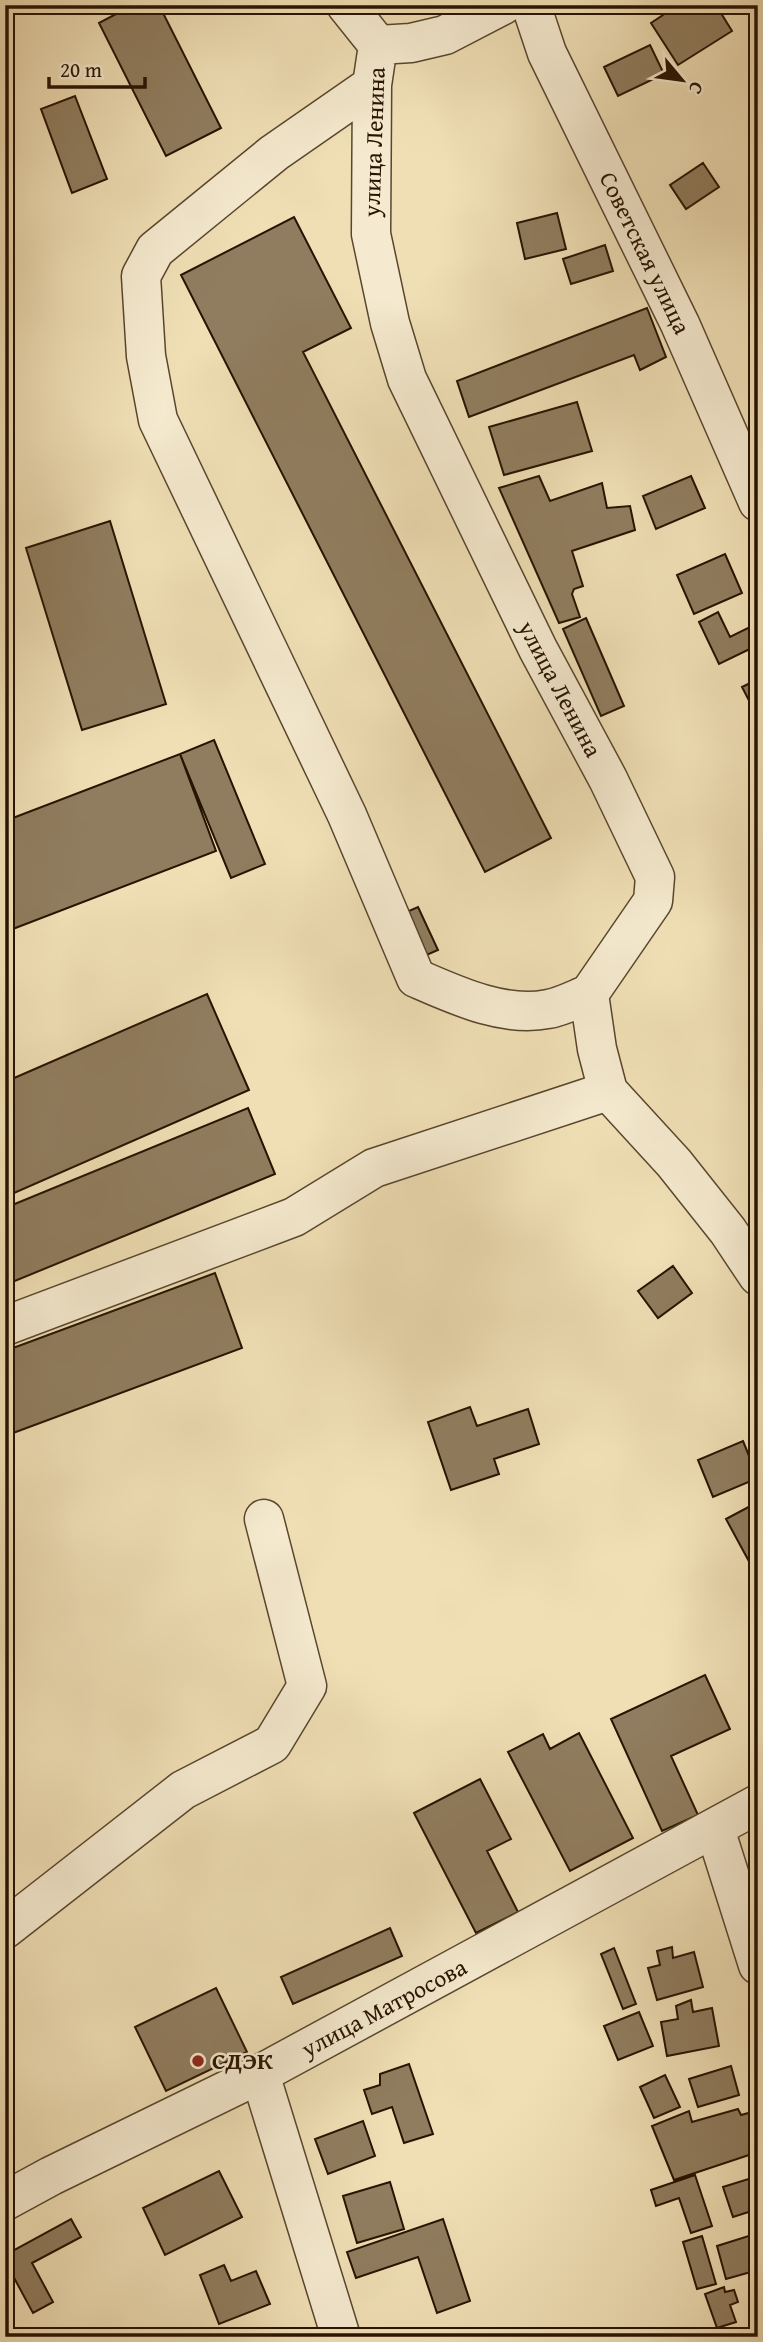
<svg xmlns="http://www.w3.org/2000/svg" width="763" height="2342" viewBox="0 0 763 2342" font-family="'Gentium Book Plus',serif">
  <rect width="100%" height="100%" fill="#f0dfb5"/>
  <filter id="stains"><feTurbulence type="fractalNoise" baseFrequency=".00286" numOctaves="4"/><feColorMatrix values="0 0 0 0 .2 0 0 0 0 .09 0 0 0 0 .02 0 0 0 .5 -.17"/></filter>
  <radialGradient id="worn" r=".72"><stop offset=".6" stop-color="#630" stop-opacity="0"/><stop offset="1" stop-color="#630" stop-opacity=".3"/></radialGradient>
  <path fill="#907d5f" stroke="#271301" stroke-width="2" d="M 133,5 L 159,5 L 221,128 L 166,156 L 99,23 Z
    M 678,5 L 716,5 L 732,31 L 678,65 L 651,23 Z
    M 650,45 L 664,74 L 618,96 L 604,67 Z
    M 75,96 L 107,179 L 72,193 L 41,109 Z
    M 703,163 L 719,187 L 686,209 L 670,185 Z
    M 557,213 L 566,249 L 525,259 L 517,223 Z
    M 294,217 L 351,328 L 303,352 L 551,838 L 485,872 L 181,275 Z
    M 605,245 L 613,271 L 571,284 L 563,259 Z
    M 647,308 L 666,357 L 640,370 L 634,355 L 469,417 L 457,381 Z
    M 577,402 L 592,451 L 504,475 L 489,427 Z
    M 539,476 L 550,501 L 602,483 L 607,508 L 630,506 L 635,530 L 572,551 L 583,586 L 574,589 L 572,594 L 580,617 L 559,623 L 499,488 Z
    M 691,476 L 705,508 L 656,529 L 643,496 Z
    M 110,521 L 166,704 L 82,730 L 26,548 Z
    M 725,554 L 742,593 L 694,614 L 677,575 Z
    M 718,612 L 730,637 L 758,623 L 758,645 L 719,664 L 699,622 Z
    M 586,618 L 624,706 L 601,716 L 563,629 Z
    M 758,679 L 758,718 L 742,687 Z
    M 214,740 L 265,864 L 231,878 L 180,754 Z
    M 180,754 L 216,851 L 5,932 L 5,821 Z
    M 418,907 L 438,950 L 422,957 L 402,914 Z
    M 207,994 L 249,1090 L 5,1197 L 5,1082 Z
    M 248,1108 L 275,1174 L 5,1285 L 5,1208 Z
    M 673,1266 L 692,1293 L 658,1318 L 638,1291 Z
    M 215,1273 L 242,1348 L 5,1436 L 5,1351 Z
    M 470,1407 L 477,1426 L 528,1409 L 539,1444 L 494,1459 L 499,1474 L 451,1490 L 428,1422 Z
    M 743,1441 L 758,1478 L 713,1497 L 698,1460 Z
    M 758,1502 L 758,1561 L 751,1565 L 726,1519 Z
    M 705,1675 L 730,1729 L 671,1756 L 698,1815 L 662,1831 L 611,1719 Z
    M 579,1733 L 633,1838 L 570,1871 L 508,1752 L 543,1734 L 550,1749 Z
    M 480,1779 L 511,1839 L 487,1851 L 518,1912 L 476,1933 L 414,1813 Z
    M 390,1928 L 402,1956 L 293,2004 L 281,1977 Z
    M 672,1947 L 673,1958 L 694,1952 L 703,1987 L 657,2000 L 648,1968 L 660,1965 L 657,1951 Z
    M 614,1948 L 636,2004 L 623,2009 L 601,1954 Z
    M 216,1988 L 247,2052 L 166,2091 L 135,2027 Z
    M 691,2000 L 693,2012 L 712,2008 L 719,2046 L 667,2056 L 661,2022 L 678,2019 L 676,2006 Z
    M 639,2012 L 653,2046 L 618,2060 L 604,2026 Z
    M 409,2064 L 433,2134 L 404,2143 L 392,2107 L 372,2114 L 364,2090 L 380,2085 L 380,2074 Z
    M 731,2066 L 739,2095 L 698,2107 L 689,2079 Z
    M 665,2075 L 680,2107 L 654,2118 L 640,2087 Z
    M 738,2109 L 741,2115 L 752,2112 L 758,2130 L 758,2152 L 674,2180 L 652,2126 L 689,2111 L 692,2122 Z
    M 363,2121 L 375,2156 L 328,2174 L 315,2139 Z
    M 219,2171 L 242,2217 L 165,2255 L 143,2208 Z
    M 695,2175 L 712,2226 L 691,2233 L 679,2198 L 656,2206 L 651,2190 Z
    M 758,2176 L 758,2209 L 733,2217 L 723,2187 Z
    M 390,2182 L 404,2229 L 357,2243 L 343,2196 Z
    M 71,2219 L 81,2237 L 32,2263 L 53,2302 L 33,2313 L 5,2261 L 5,2255 Z
    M 443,2219 L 470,2301 L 437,2313 L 418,2257 L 356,2278 L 347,2252 Z
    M 758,2233 L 758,2270 L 726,2279 L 717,2246 Z
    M 702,2236 L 716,2284 L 697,2289 L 683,2242 Z
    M 224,2265 L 231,2281 L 256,2271 L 270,2304 L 219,2324 L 200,2275 Z
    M 724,2287 L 725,2292 L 734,2290 L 738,2302 L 730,2305 L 736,2322 L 717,2328 L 705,2294 Z"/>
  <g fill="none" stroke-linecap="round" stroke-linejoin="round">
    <g stroke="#59462e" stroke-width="41">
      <path id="minor" d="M 346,5 L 378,45
        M 531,5 L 547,53 L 680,324 L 758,502
        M 378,45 L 372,85 L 371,234 L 390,323 L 407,379 L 538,649 L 608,779 L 655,877 L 653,901 L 589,994 L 597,1049 L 608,1091 L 674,1163 L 728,1231 L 758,1276
        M 378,45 L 411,43 L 445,35 L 503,5
        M 372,85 L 274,153 L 155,250 L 141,276 L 146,356 L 158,420 L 347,815 L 416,978 C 455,995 504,1018 548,1009 C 561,1007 576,999 589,994
        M 5,1326 L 294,1217 L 374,1168 L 608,1091
        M 715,1829 L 758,1965
        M 5,1929 L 183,1790 L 272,1744 L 307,1686 L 264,1519
        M 260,2074 L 341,2337
        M 5,2201 L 51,2176 L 260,2074 L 758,1804"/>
    </g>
    <use href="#minor" stroke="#f5eacf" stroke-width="38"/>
  </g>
  <circle fill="#8f2418" stroke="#f5eacf" stroke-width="2.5" cx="198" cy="2061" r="7"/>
  <g text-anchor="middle" stroke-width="5" stroke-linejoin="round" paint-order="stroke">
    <g font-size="24" fill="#271301" stroke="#f5eacf">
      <text transform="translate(374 142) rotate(-88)" y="8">улица Ленина</text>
      <text transform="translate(645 253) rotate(64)" y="8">Советская улица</text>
      <text transform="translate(560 689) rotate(62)" y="8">улица Ленина</text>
      <text transform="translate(384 2008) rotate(-28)" y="8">улица Матросова</text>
    </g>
    <g font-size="24" font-weight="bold" fill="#271301" stroke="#f5eacf" text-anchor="start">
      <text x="212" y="2069">СДЭК</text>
    </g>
  </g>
  <rect width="763" height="2342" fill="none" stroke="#f0dfb5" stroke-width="28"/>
  <rect x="7" y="7" width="749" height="2328" fill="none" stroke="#271301" stroke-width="3.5"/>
  <rect x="14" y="14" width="735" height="2314" fill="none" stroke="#271301" stroke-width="2"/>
  <g transform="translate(682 80) rotate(119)" stroke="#f5eacf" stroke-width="5" paint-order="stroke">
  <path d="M0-5L12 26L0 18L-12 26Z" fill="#271301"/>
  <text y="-10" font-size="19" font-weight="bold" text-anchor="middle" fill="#271301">С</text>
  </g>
  <path d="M49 77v10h96v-10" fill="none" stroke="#271301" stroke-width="3.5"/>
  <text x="60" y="77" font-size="21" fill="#271301" stroke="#f5eacf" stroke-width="5" paint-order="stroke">20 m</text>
  <rect width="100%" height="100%" filter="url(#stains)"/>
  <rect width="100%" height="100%" fill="url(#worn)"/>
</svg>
